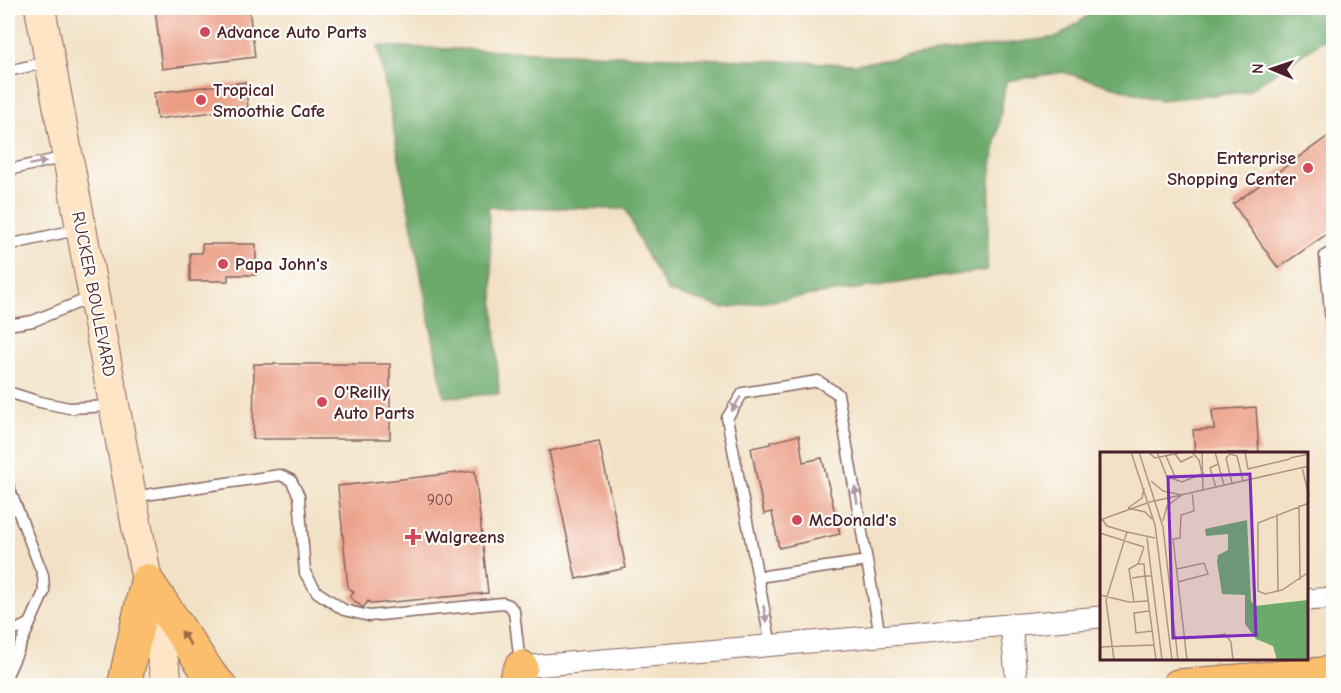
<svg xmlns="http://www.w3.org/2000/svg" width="1341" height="693" viewBox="0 0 1341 693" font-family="'Comic Neue',sans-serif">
  <rect width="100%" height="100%" fill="#fdfcf7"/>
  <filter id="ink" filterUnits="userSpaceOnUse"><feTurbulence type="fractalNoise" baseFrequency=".0167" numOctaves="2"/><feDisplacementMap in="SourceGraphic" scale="12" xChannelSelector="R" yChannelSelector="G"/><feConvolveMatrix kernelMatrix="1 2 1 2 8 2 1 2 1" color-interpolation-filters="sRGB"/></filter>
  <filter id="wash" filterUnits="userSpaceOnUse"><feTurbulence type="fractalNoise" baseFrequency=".008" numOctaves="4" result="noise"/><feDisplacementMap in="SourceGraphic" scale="24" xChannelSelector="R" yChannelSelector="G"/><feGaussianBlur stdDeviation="1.35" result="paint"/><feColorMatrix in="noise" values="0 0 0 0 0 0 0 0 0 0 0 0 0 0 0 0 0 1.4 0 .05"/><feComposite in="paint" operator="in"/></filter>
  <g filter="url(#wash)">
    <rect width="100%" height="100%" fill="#f2e1c5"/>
    <path fill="#6caa6c" stroke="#5b644c" stroke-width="1.5" d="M 1098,8 L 1333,8 L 1333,33 L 1247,92 L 1159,100 L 1063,72 L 1006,81 L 990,178 L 987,270 L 723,308 L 668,291 L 643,249 L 626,209 L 488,207 L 499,394 L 444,397 L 378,46 L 854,64 L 1058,37 Z"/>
    <g id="blocks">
      <path fill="#eb9d85" d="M 155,8 L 249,8 L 255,57 L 162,69 Z
        M 245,82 L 248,108 L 157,119 L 154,93 Z
        M 1334,132 L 1334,229 L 1278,268 L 1233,204 Z
        M 202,244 L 256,244 L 256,275 L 228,275 L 228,281 L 190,281 L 190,253 L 202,253 Z
        M 254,364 L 390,364 L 390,439 L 253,439 Z
        M 1256,407 L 1259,453 L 1195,453 L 1193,430 L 1214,429 L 1212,410 Z
        M 799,435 L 803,462 L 822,458 L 840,534 L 779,548 L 772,512 L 764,514 L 751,448 L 771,444 L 771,442 Z
        M 599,441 L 626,568 L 576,579 L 549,451 Z
        M 475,471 L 488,593 L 372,604 L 368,601 L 363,608 L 350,597 L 354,592 L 348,587 L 338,486 Z"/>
    </g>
  </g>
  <g filter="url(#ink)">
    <use href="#blocks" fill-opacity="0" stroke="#856361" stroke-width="1.5"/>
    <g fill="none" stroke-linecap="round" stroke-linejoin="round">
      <g stroke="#856361" stroke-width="13">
        <path id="lane" d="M 8,71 L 48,62
          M 8,170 L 66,157
          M 8,245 L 80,229
          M 1334,250 L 1325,256 L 1334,355
          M 8,325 L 33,321 L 92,297
          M 8,392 L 40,402 L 69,408 L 112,406
          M 8,485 L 43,575 L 44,592 L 8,673
          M 132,497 L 280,475 L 291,480 L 299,496 L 305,573 L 317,592 L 344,610 L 369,616 L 503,603 L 509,605 L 514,611 L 520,664
          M 758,577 L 867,561
          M 8,633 L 29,624
          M 771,645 L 727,418 L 743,393 L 818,381 L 838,394 L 880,636"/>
      </g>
      <g stroke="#856361" stroke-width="23">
        <path id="street" d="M 1306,600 L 1334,598
          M 1011,624 L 1017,686
          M 521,667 L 1101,617"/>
      </g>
      <g stroke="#856361" stroke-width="32">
        <path id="secondary" d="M 40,8 L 147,581 L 168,686"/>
      </g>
      <g stroke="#856361" stroke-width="35">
        <path id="highway" d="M 147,581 L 210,675 L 220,686
          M 124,686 L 147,581
          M 513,686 L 521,667
          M 1178,686 L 1334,673"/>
      </g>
      <use href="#lane" stroke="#fff" stroke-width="10"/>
      <use href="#street" stroke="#fff" stroke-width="21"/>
      <use href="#secondary" stroke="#fde5c5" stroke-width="30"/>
      <use href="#highway" stroke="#fabe6d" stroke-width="33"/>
    </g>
    <defs><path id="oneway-solid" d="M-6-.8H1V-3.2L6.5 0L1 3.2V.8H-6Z" transform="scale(1.5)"/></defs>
    <g fill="#ae9aa0">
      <use href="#oneway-solid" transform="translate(38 163) rotate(-12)"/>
      <use href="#oneway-solid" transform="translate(736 404) rotate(122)"/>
      <use href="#oneway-solid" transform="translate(856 495) rotate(-100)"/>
      <use href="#oneway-solid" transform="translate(765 614) rotate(79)"/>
    </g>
    <use fill="#996749" href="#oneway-solid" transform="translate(186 638) rotate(-124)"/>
  </g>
  <g fill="#d1495b" stroke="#fdfcf7" stroke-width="2">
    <circle cx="205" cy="32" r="6"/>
    <circle cx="201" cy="100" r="6"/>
    <circle cx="1308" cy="168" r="6"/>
    <circle cx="223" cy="264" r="6"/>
    <circle cx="322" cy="402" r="6"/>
    <circle cx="797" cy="520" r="6"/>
    <path d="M410 528h6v6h6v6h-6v6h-6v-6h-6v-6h6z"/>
  </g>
  <g text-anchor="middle" stroke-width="4.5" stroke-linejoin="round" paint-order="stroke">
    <g font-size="15" fill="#723e42">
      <text x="440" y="505">900</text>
    </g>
    <g font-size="18" font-weight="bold" fill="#4a1f2b" stroke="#fdfcf7" text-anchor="start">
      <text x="217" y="38">Advance Auto Parts</text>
      <text x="213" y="96">Tropical<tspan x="213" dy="21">Smoothie Cafe</tspan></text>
      <text x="1296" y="164" text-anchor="end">Enterprise<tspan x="1296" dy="21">Shopping Center</tspan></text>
      <text x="235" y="270">Papa John's</text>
      <text x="334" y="398">O'Reilly<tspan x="334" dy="21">Auto Parts</tspan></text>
      <text x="809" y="526">McDonald's</text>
      <text x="425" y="543">Walgreens</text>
    </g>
    <g font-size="18" fill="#4a1f2b" stroke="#fdfcf7">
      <text transform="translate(94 294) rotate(79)" y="6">RUCKER BOULEVARD</text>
    </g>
  </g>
  <g transform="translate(1100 452)">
    <rect width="208" height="208" fill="#f2e1c5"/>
    <path d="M 147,68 L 151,149 L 155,154 L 208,148 L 208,208 L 177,208 L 173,194 L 156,187 L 145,172 L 145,143 L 122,142 L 117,110 L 118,103 L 128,98 L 128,82 L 106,84 L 105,77 Z" fill="#6caa6c"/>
    <path fill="none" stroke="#af9387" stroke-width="1.5" d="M 31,0 L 55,73 L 72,208M 39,0 L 63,75 L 78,208M 48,0 L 55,6 L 84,0M 57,0 L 67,25 L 82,30 L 104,21M 92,0 L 99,8 L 102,21M 102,0 L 103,38M 115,0 L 124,33M 145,0 L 148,17 L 190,7M 75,2 L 81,10 L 93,4M 66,4 L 76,27M 190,6 L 209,2M 202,15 L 209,45M 51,29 L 63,39 L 82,43M 132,31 L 126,6 L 130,2 L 137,4 L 143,29M 116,35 L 110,16 L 118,12M 209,51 L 158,71 L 158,139 L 165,142 L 182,138 L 209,120M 199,53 L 200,128M 28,56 L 45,60 L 52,67M 28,56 L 42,46 L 44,36M 177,62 L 178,138M 2,67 L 7,74 L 27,80 L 6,148 L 14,208M 0,68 L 50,50 L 209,14M 63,69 L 67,54 L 82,43M 27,80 L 55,86M 0,81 L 44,95M 47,86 L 62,208M 77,117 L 104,111 L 108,122 L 78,130M 51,124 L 45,124 L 56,208M 32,126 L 45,124 L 44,112 L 38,112M 0,143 L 29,150 L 49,149M 34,150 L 29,117 L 38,112 L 44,95M 49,159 L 34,161 L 36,181 L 52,179M 85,187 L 125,182 L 131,190 L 133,208M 0,195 L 54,193M 87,208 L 73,87 L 80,86 L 81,63 L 94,59 L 92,40"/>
    <path fill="#7b2cbf" fill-opacity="0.15" stroke="#7b2cbf" stroke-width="3" d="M 150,22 L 156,183 L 73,186 L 68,25 Z"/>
    <rect width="208" height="208" fill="none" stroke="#4a1f2b" stroke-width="3"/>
  </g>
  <rect width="1341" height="693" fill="none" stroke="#fdfcf7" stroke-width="30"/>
  <g transform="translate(1272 69) rotate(272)" stroke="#fdfcf7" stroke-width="4.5" paint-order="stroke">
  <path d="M0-4.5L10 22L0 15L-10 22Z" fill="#4a1f2b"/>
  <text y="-9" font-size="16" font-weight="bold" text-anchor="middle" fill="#4a1f2b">N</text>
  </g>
</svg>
